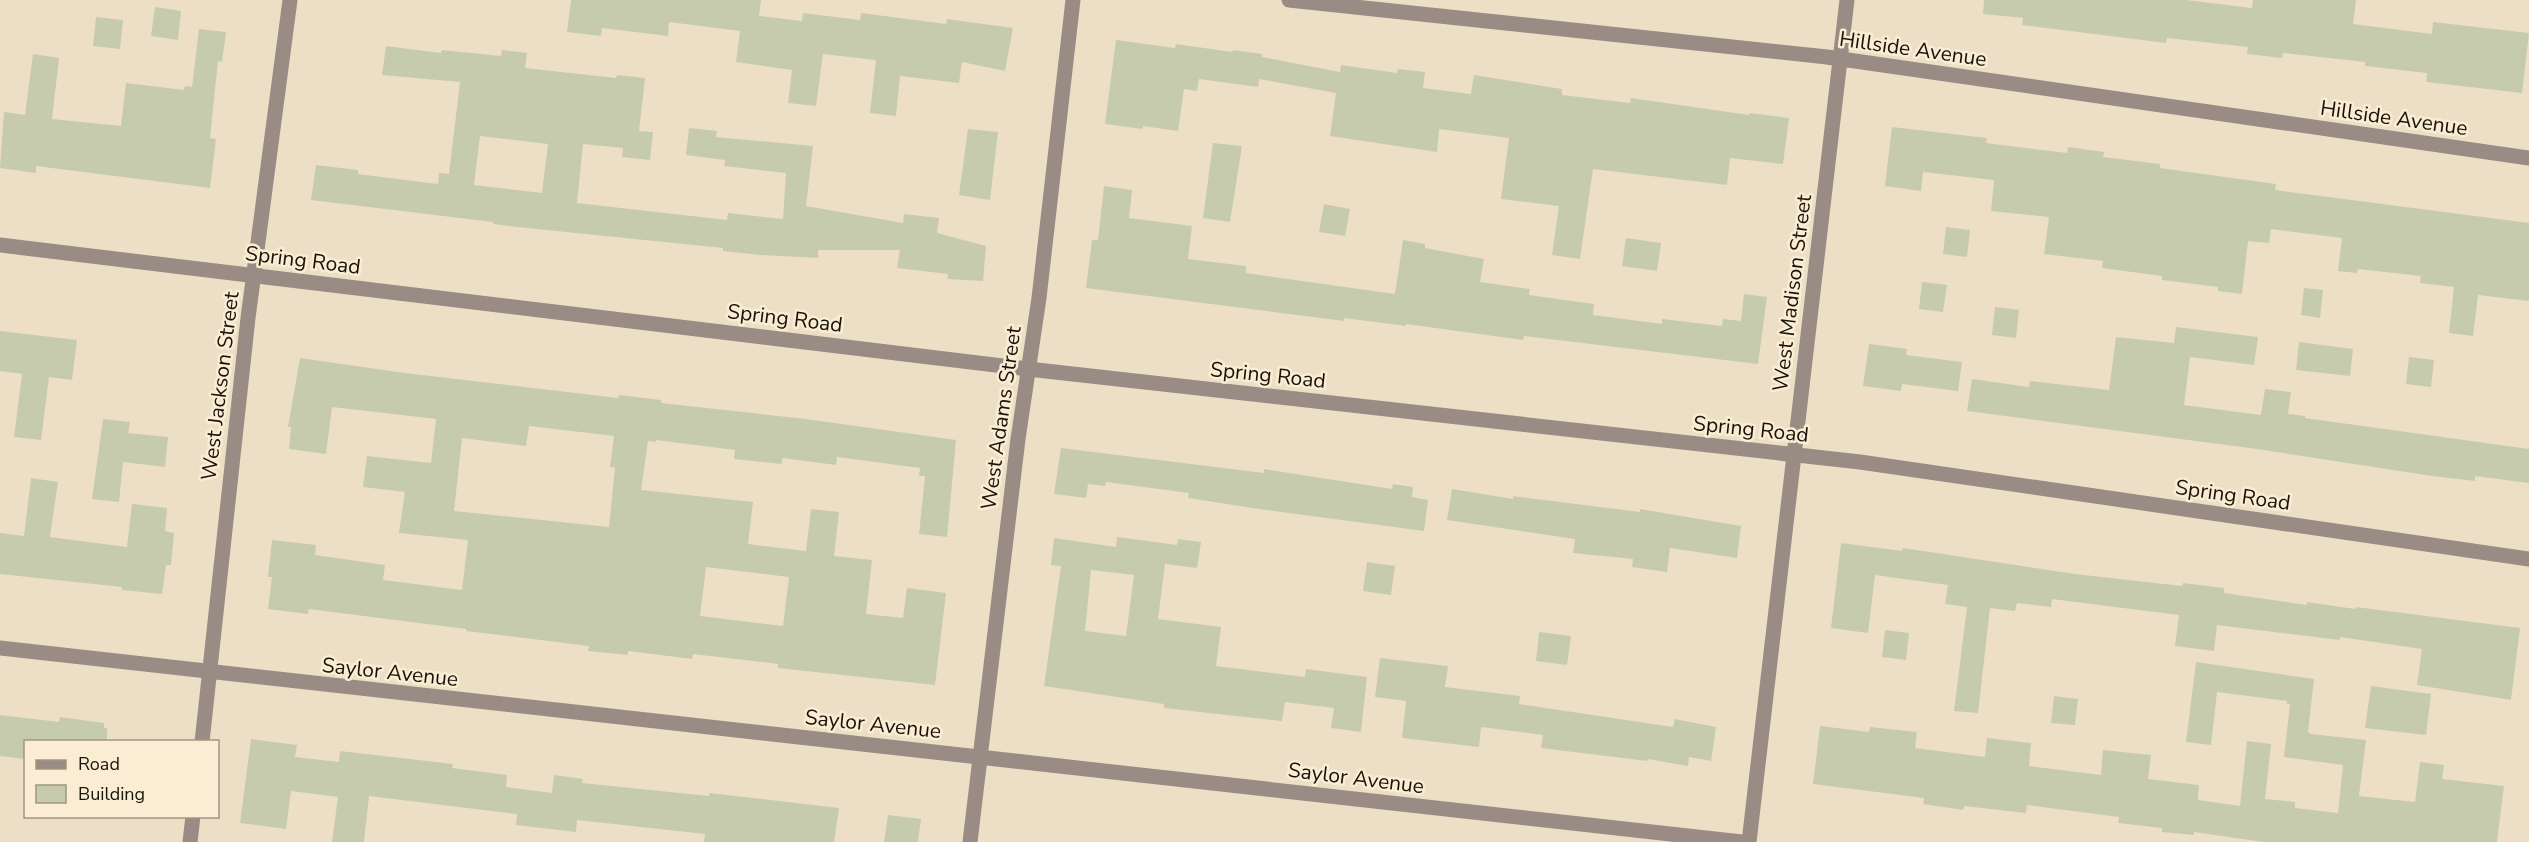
<svg xmlns="http://www.w3.org/2000/svg" width="2529" height="842" viewBox="0 0 2529 842" font-family="'Nunito Sans',sans-serif">
  <rect width="100%" height="100%" fill="#eddfc6"/>
  <path fill="#c7cbad" fill-rule="evenodd" d="M 571,0 L 761,0 L 759,16 L 802,21 L 803,13 L 860,20 L 861,13 L 946,24 L 947,19 L 1013,28 L 1005,71 L 962,62 L 959,83 L 900,76 L 896,116 L 870,113 L 876,60 L 823,54 L 816,106 L 788,103 L 792,70 L 736,62 L 740,31 L 669,22 L 668,36 L 602,28 L 601,36 L 567,32 Z
    M 1984,0 L 2186,0 L 2252,8 L 2253,0 L 2356,0 L 2353,24 L 2432,34 L 2433,22 L 2529,33 L 2522,93 L 2426,82 L 2427,73 L 2365,66 L 2365,62 L 2283,53 L 2282,58 L 2247,54 L 2248,47 L 2167,38 L 2166,43 L 2022,25 L 2023,18 L 1983,14 Z
    M 155,7 L 181,11 L 178,40 L 151,36 Z
    M 96,17 L 123,20 L 120,49 L 93,46 Z
    M 199,29 L 226,32 L 222,62 L 218,61 L 210,138 L 216,139 L 210,188 L 36,166 L 36,173 L 0,168 L 4,112 L 25,115 L 33,54 L 59,58 L 52,119 L 121,126 L 126,83 L 184,90 L 185,86 L 192,87 Z
    M 1116,40 L 1175,48 L 1176,44 L 1232,52 L 1233,50 L 1262,54 L 1262,57 L 1340,72 L 1341,65 L 1397,73 L 1398,69 L 1425,72 L 1423,88 L 1471,94 L 1474,75 L 1562,89 L 1562,95 L 1630,103 L 1631,98 L 1749,115 L 1750,113 L 1789,118 L 1783,164 L 1730,158 L 1727,185 L 1593,169 L 1580,259 L 1552,255 L 1559,206 L 1501,199 L 1509,138 L 1439,129 L 1437,152 L 1330,136 L 1336,93 L 1259,79 L 1258,87 L 1199,79 L 1197,91 L 1184,89 L 1178,131 L 1143,126 L 1143,129 L 1105,124 Z
    M 386,46 L 441,53 L 442,50 L 501,56 L 502,50 L 527,53 L 525,68 L 616,78 L 617,75 L 645,78 L 639,131 L 653,132 L 650,160 L 622,157 L 623,148 L 583,144 L 577,203 L 727,220 L 728,213 L 783,219 L 786,173 L 724,166 L 725,160 L 686,155 L 689,128 L 717,131 L 716,137 L 813,146 L 806,206 L 903,223 L 904,214 L 939,218 L 937,233 L 986,246 L 983,281 L 947,279 L 948,274 L 897,268 L 900,250 L 818,250 L 818,258 L 761,255 L 723,251 L 723,248 L 517,227 L 493,224 L 493,222 L 311,200 L 316,165 L 358,170 L 358,174 L 438,184 L 439,173 L 449,174 L 460,82 L 382,75 ZM 480,136 L 548,144 L 542,193 L 474,185 Z
    M 1892,127 L 1987,138 L 1986,143 L 2067,153 L 2068,147 L 2104,152 L 2103,157 L 2160,164 L 2160,168 L 2276,184 L 2275,190 L 2529,223 L 2529,301 L 2478,295 L 2473,336 L 2449,333 L 2454,287 L 2420,283 L 2421,276 L 2358,269 L 2357,273 L 2338,271 L 2342,238 L 2271,229 L 2269,243 L 2248,241 L 2242,294 L 2218,291 L 2218,287 L 2162,280 L 2162,276 L 2102,268 L 2103,261 L 2044,254 L 2049,217 L 1991,211 L 1994,180 L 1923,172 L 1921,191 L 1885,186 Z
    M 968,129 L 998,132 L 990,200 L 959,195 Z
    M 1213,143 L 1242,146 L 1230,222 L 1203,218 Z
    M 1104,186 L 1132,190 L 1129,218 L 1192,226 L 1188,259 L 1246,266 L 1246,273 L 1395,294 L 1403,240 L 1425,244 L 1425,248 L 1484,259 L 1480,282 L 1530,289 L 1529,295 L 1594,304 L 1593,315 L 1662,324 L 1662,319 L 1722,326 L 1723,319 L 1741,321 L 1744,294 L 1767,297 L 1758,364 L 1524,336 L 1523,340 L 1406,324 L 1406,326 L 1344,318 L 1344,321 L 1086,288 L 1092,240 L 1098,240 Z
    M 1324,204 L 1350,209 L 1345,236 L 1319,232 Z
    M 1946,227 L 1970,230 L 1967,257 L 1943,254 Z
    M 1626,238 L 1661,243 L 1657,271 L 1622,266 Z
    M 1922,282 L 1947,285 L 1943,312 L 1919,309 Z
    M 2304,288 L 2323,290 L 2320,318 L 2301,315 Z
    M 1995,307 L 2019,310 L 2016,338 L 1992,335 Z
    M 2176,327 L 2258,337 L 2254,365 L 2190,357 L 2184,405 L 2261,415 L 2265,389 L 2291,392 L 2288,414 L 2305,416 L 2305,418 L 2529,449 L 2529,483 L 2475,476 L 2475,481 L 2432,476 L 2257,449 L 1967,411 L 1972,379 L 2029,387 L 2030,381 L 2109,390 L 2116,337 L 2174,343 Z
    M 0,331 L 77,340 L 72,380 L 49,377 L 41,440 L 14,437 L 22,374 L 0,371 Z
    M 2299,342 L 2353,349 L 2350,376 L 2296,370 Z
    M 1869,344 L 1907,349 L 1906,355 L 1962,362 L 1958,391 L 1902,384 L 1901,391 L 1863,386 Z
    M 2409,357 L 2434,360 L 2431,387 L 2406,384 Z
    M 300,358 L 405,373 L 618,398 L 619,395 L 661,400 L 661,403 L 806,419 L 956,440 L 947,537 L 919,534 L 925,476 L 919,476 L 920,468 L 837,457 L 836,465 L 782,458 L 782,464 L 734,459 L 735,450 L 656,440 L 656,442 L 648,441 L 641,490 L 753,502 L 748,544 L 806,551 L 811,509 L 839,512 L 834,556 L 872,560 L 866,614 L 903,618 L 907,588 L 946,593 L 935,685 L 778,668 L 778,664 L 693,654 L 692,659 L 628,651 L 628,655 L 588,651 L 589,646 L 466,631 L 466,629 L 309,609 L 308,614 L 268,609 L 272,577 L 268,577 L 272,540 L 316,545 L 315,555 L 385,565 L 383,580 L 462,590 L 468,540 L 399,533 L 405,492 L 363,487 L 367,456 L 431,463 L 436,419 L 332,407 L 326,454 L 289,449 L 291,427 L 288,427 ZM 529,426 L 614,436 L 610,467 L 615,468 L 609,527 L 454,511 L 462,438 L 526,446 ZM 706,567 L 789,577 L 783,626 L 700,616 Z
    M 103,419 L 130,422 L 128,433 L 168,437 L 165,467 L 123,462 L 119,502 L 92,499 Z
    M 1061,448 L 1264,473 L 1264,469 L 1392,489 L 1393,484 L 1413,487 L 1412,497 L 1428,500 L 1424,531 L 1259,509 L 1188,498 L 1189,493 L 1106,482 L 1105,486 L 1088,484 L 1086,498 L 1054,494 Z
    M 31,478 L 58,482 L 50,537 L 127,547 L 132,504 L 167,508 L 165,531 L 174,533 L 171,565 L 166,565 L 162,594 L 122,590 L 122,587 L 0,574 L 0,533 L 24,536 Z
    M 1452,489 L 1513,499 L 1513,496 L 1640,512 L 1640,509 L 1741,526 L 1737,558 L 1670,548 L 1667,572 L 1632,567 L 1633,559 L 1573,553 L 1575,539 L 1447,520 Z
    M 1117,537 L 1177,545 L 1178,539 L 1201,542 L 1197,568 L 1165,564 L 1158,619 L 1221,627 L 1216,666 L 1305,677 L 1306,669 L 1367,677 L 1361,732 L 1331,728 L 1334,708 L 1285,702 L 1282,721 L 1164,708 L 1164,704 L 1044,686 L 1061,566 L 1051,565 L 1054,538 L 1116,547 ZM 1091,570 L 1134,575 L 1126,636 L 1085,631 Z
    M 1841,543 L 1902,551 L 1903,548 L 2075,574 L 2182,586 L 2183,583 L 2224,588 L 2224,593 L 2307,605 L 2307,602 L 2355,609 L 2356,607 L 2520,628 L 2511,700 L 2417,685 L 2422,649 L 2340,637 L 2340,640 L 2217,625 L 2214,651 L 2175,646 L 2179,615 L 2052,599 L 2051,607 L 2017,603 L 2015,611 L 1990,608 L 1978,713 L 1954,711 L 1967,607 L 1945,604 L 1948,585 L 1875,575 L 1868,633 L 1831,628 Z
    M 1367,562 L 1395,566 L 1391,595 L 1363,591 Z
    M 1885,630 L 1909,633 L 1906,660 L 1882,657 Z
    M 1539,632 L 1571,636 L 1567,665 L 1536,661 Z
    M 1380,658 L 1448,666 L 1445,687 L 1520,696 L 1519,704 L 1673,727 L 1675,719 L 1716,727 L 1711,761 L 1689,757 L 1688,766 L 1648,759 L 1647,761 L 1541,748 L 1543,735 L 1481,727 L 1479,747 L 1402,738 L 1406,701 L 1375,697 Z
    M 2196,662 L 2314,679 L 2308,732 L 2311,734 L 2366,740 L 2359,796 L 2415,802 L 2420,762 L 2444,765 L 2442,779 L 2504,786 L 2497,842 L 2263,842 L 2194,832 L 2194,835 L 2162,832 L 2162,828 L 2118,823 L 2119,817 L 2027,805 L 2026,813 L 1964,806 L 1963,810 L 1923,804 L 1924,798 L 1813,784 L 1820,726 L 1869,732 L 1870,727 L 1917,732 L 1915,748 L 1985,757 L 1987,738 L 2031,743 L 2029,766 L 2101,775 L 2103,750 L 2151,755 L 2148,779 L 2199,785 L 2198,800 L 2240,806 L 2247,741 L 2271,744 L 2265,799 L 2295,802 L 2295,808 L 2338,813 L 2343,765 L 2284,757 L 2290,704 L 2287,704 L 2287,701 L 2217,692 L 2211,745 L 2186,742 Z
    M 2371,686 L 2431,694 L 2426,735 L 2365,728 Z
    M 2054,696 L 2078,699 L 2075,725 L 2051,723 Z
    M 0,715 L 59,722 L 60,717 L 104,723 L 104,728 L 107,728 L 107,741 L 26,741 L 26,759 L 0,756 Z
    M 251,739 L 297,745 L 295,757 L 339,762 L 340,751 L 453,764 L 452,768 L 507,775 L 506,787 L 552,793 L 554,775 L 583,779 L 582,783 L 709,796 L 709,793 L 839,808 L 834,842 L 704,842 L 705,834 L 577,820 L 576,832 L 516,825 L 517,814 L 369,796 L 364,842 L 332,842 L 338,797 L 291,791 L 286,829 L 240,823 Z
    M 888,815 L 921,819 L 918,842 L 884,842 Z"/>
  <g fill="none" stroke-linecap="round" stroke-linejoin="round">
    <path stroke="#988c84" stroke-width="15" d="M 1289,0 L 1827,57 L 2529,158
      M 0,648 L 1742,842
      M 202,742 L 248,318 L 290,0
      M 190,842 L 193,816
      M 970,842 L 1018,439 L 1039,298 L 1073,0
      M 1749,842 L 1847,0"/>
    <path stroke="#988c84" stroke-width="15" d="M 0,245 L 1028,369 L 1860,462 L 2529,559"/>
  </g>
  <g text-anchor="middle" stroke-width="5" stroke-linejoin="round" paint-order="stroke">
    <g font-size="21" fill="#19140b" stroke="#faedd3">
      <text transform="translate(1913 49) rotate(8)" y="7">Hillside Avenue</text>
      <text transform="translate(2394 118) rotate(8)" y="7">Hillside Avenue</text>
      <text transform="translate(303 260) rotate(7)" y="7">Spring Road</text>
      <text transform="translate(1792 293) rotate(-83)" y="7">West Madison Street</text>
      <text transform="translate(785 318) rotate(7)" y="7">Spring Road</text>
      <text transform="translate(1268 375) rotate(6)" y="7">Spring Road</text>
      <text transform="translate(220 386) rotate(-83)" y="7">West Jackson Street</text>
      <text transform="translate(1001 418) rotate(-82)" y="7">West Adams Street</text>
      <text transform="translate(1751 429) rotate(6)" y="7">Spring Road</text>
      <text transform="translate(2233 495) rotate(8)" y="7">Spring Road</text>
      <text transform="translate(390 672) rotate(6)" y="7">Saylor Avenue</text>
      <text transform="translate(873 724) rotate(6)" y="7">Saylor Avenue</text>
      <text transform="translate(1356 778) rotate(7)" y="7">Saylor Avenue</text>
    </g>
  </g>
  <rect x="24" y="740" width="195" height="78" fill="#faedd3" stroke="#a09683" stroke-width="1.5"/>
  <rect x="36" y="760" width="30" height="9" fill="#988c84" stroke="#a09683" stroke-width="1.5"/>
  <text x="78" y="770" font-size="18" fill="#19140b">Road</text>
  <rect x="36" y="785" width="30" height="18" fill="#c7cbad" stroke="#a09683" stroke-width="1.5"/>
  <text x="78" y="800" font-size="18" fill="#19140b">Building</text>
</svg>
